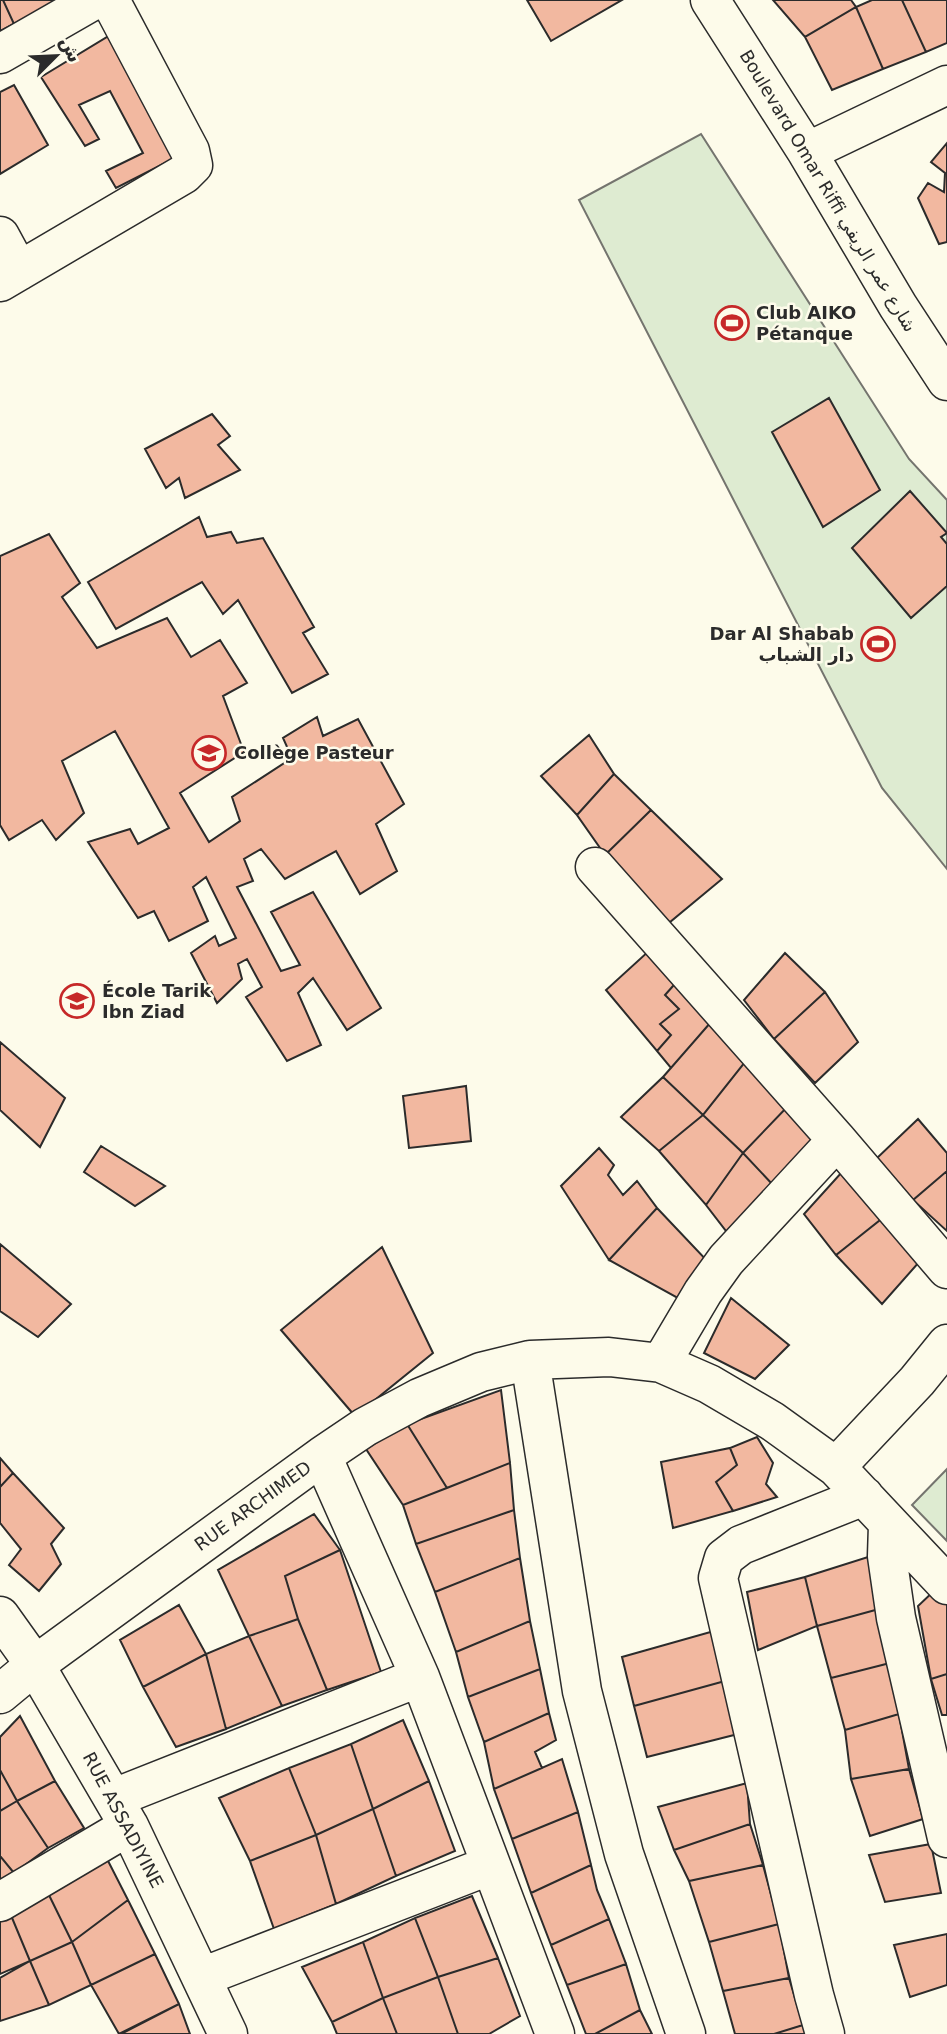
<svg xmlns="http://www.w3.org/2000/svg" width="947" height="2034" viewBox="0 0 947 2034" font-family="'DejaVu Sans','Noto Naskh Arabic',sans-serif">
  <rect width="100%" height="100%" fill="#fdfbea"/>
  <path fill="#deebd1" stroke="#74746e" stroke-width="2" d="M 701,134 L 909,459 L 947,500 L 947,869 L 882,788 L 579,200 Z
    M 947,1469 L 947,1541 L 912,1505 Z"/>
  <path fill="#f2b8a0" stroke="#2b2b2b" stroke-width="2" d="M 0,0 L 3,0 L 14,24 L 0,31 Z
    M 3,0 L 57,0 L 14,24 Z
    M 527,0 L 622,0 L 551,41 Z
    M 773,0 L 851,0 L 856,7 L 805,37 Z
    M 872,0 L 902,0 L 926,52 L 883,69 L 856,7 Z
    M 902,0 L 947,0 L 947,43 L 926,52 Z
    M 856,7 L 883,69 L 832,90 L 805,37 Z
    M 112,34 L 179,156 L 116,188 L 106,171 L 143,153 L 110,91 L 79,105 L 99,139 L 85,146 L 41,77 Z
    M 14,85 L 48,145 L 0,174 L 0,92 Z
    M 947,143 L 947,242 L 939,244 L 918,198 L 928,183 L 944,192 L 945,173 L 931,162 Z
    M 829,398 L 880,490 L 823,527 L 772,432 Z
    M 212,414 L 230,436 L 218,445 L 240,470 L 185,498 L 179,478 L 166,488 L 145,449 Z
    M 910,491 L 947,533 L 941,537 L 947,544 L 947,586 L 911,618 L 852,548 Z
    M 199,517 L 207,537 L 231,532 L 237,543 L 263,538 L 314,627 L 303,633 L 328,674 L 292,693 L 238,600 L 223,614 L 202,582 L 116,629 L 88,582 Z
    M 49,534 L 80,583 L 62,597 L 97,648 L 167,618 L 191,657 L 220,640 L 247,683 L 223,696 L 244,752 L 180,793 L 209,842 L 240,821 L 232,797 L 292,758 L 283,738 L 317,717 L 323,736 L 358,719 L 404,804 L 376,824 L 397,871 L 360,894 L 336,851 L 285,879 L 261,849 L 244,859 L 253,881 L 237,887 L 281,971 L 300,965 L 271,912 L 313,892 L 381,1008 L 347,1030 L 313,978 L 298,993 L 321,1045 L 287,1061 L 246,997 L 262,987 L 247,959 L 238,964 L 242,979 L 217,1003 L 191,953 L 215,936 L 219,946 L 236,938 L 206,877 L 193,887 L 208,921 L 169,941 L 154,911 L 138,918 L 88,842 L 130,829 L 138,844 L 169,828 L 115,731 L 62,761 L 84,813 L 56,840 L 42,820 L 9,840 L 0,825 L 0,556 Z
    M 589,735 L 614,774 L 577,815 L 541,776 Z
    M 614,774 L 651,810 L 605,855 L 577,815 Z
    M 651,810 L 722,879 L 664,927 L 605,855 Z
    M 651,949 L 681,977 L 665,995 L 679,1009 L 660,1024 L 671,1035 L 657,1051 L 606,990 Z
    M 785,953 L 825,992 L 774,1039 L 744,1000 Z
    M 681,977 L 711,1022 L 671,1068 L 657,1051 L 671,1035 L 660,1024 L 679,1009 L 665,995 Z
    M 825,992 L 858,1042 L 815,1083 L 774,1039 Z
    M 711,1022 L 745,1062 L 703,1115 L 663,1077 Z
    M 0,1042 L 65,1098 L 40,1147 L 0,1110 Z
    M 745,1062 L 789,1105 L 743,1153 L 703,1115 Z
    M 663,1077 L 703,1115 L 659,1151 L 621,1117 Z
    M 466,1086 L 471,1141 L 409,1148 L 403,1096 Z
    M 789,1105 L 819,1147 L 774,1186 L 743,1153 Z
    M 703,1115 L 743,1153 L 706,1205 L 659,1151 Z
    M 918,1119 L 947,1153 L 947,1171 L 913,1200 L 877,1158 Z
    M 101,1146 L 165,1186 L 135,1206 L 84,1172 Z
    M 599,1148 L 614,1165 L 608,1175 L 623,1195 L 637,1181 L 657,1208 L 609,1260 L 561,1186 Z
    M 743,1153 L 774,1186 L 733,1240 L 706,1205 Z
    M 947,1171 L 947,1231 L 913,1200 Z
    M 842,1172 L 884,1217 L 836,1255 L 804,1214 Z
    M 657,1208 L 712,1266 L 685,1302 L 609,1260 Z
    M 884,1217 L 920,1261 L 882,1304 L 836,1255 Z
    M 0,1244 L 71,1304 L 38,1337 L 0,1311 Z
    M 382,1247 L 433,1353 L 355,1416 L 281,1330 Z
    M 731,1298 L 789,1345 L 755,1379 L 704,1353 Z
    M 501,1390 L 510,1463 L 447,1488 L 407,1424 Z
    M 407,1424 L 447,1488 L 403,1505 L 366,1449 Z
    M 757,1437 L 773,1463 L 766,1484 L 777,1497 L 733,1511 L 716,1482 L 737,1465 L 730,1448 Z
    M 730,1448 L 737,1465 L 716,1482 L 733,1511 L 673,1528 L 661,1462 Z
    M 0,1458 L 13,1473 L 0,1487 Z
    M 510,1463 L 514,1510 L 416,1544 L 403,1505 Z
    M 13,1473 L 64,1528 L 51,1544 L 61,1564 L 39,1591 L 9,1565 L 21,1549 L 0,1523 L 0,1487 Z
    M 514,1510 L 520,1558 L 435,1592 L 416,1544 Z
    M 314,1514 L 340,1550 L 285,1576 L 298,1619 L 249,1636 L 218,1570 Z
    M 340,1550 L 381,1672 L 327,1690 L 298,1619 L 285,1576 Z
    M 868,1557 L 879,1609 L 817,1626 L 805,1577 Z
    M 520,1558 L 530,1621 L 456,1652 L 435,1592 Z
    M 805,1577 L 817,1626 L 758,1650 L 747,1592 Z
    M 936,1589 L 947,1602 L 947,1674 L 931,1679 L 918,1606 Z
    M 179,1605 L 206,1654 L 143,1687 L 120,1640 Z
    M 879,1609 L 890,1663 L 831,1678 L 817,1626 Z
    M 298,1619 L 327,1690 L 282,1706 L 249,1636 Z
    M 530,1621 L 540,1669 L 468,1697 L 456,1652 Z
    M 714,1631 L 725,1681 L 634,1706 L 622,1657 Z
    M 249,1636 L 282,1706 L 226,1729 L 206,1654 Z
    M 206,1654 L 226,1729 L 176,1747 L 143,1687 Z
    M 890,1663 L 899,1714 L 845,1730 L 831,1678 Z
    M 540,1669 L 549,1713 L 484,1742 L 468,1697 Z
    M 947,1674 L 947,1715 L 942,1715 L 931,1679 Z
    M 725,1681 L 742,1733 L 647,1757 L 634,1706 Z
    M 549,1713 L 556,1740 L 535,1752 L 542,1768 L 494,1789 L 484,1742 Z
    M 899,1714 L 909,1769 L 851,1779 L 845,1730 Z
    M 20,1716 L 55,1781 L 17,1801 L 0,1770 L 0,1737 Z
    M 403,1720 L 429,1781 L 373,1809 L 351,1744 Z
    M 351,1744 L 373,1809 L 316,1835 L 289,1768 Z
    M 562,1759 L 578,1812 L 512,1839 L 494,1789 Z
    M 289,1768 L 316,1835 L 250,1861 L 219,1798 Z
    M 909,1769 L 923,1819 L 870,1836 L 851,1779 Z
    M 0,1770 L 17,1801 L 0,1811 Z
    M 55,1781 L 84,1828 L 48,1848 L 17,1801 Z
    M 429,1781 L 455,1851 L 396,1876 L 373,1809 Z
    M 747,1783 L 750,1824 L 674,1850 L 658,1807 Z
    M 17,1801 L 48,1848 L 14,1873 L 0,1856 L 0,1811 Z
    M 373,1809 L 396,1876 L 336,1904 L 316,1835 Z
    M 578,1812 L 591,1865 L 531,1893 L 512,1839 Z
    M 750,1824 L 763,1865 L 689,1881 L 674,1850 Z
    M 316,1835 L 336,1904 L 274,1929 L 250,1861 Z
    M 931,1844 L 941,1893 L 885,1902 L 869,1855 Z
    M 104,1853 L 128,1900 L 72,1942 L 47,1891 Z
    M 0,1856 L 14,1873 L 0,1882 Z
    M 591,1865 L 597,1890 L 609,1919 L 551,1945 L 531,1893 Z
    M 763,1865 L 779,1924 L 709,1942 L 689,1881 Z
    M 47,1891 L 72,1942 L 30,1961 L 10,1913 Z
    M 472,1896 L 498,1958 L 438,1977 L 415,1918 Z
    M 128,1900 L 155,1954 L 91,1985 L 72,1942 Z
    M 10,1913 L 30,1961 L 0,1974 L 0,1920 Z
    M 415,1918 L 438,1977 L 383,1998 L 363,1942 Z
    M 609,1919 L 626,1964 L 567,1985 L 551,1945 Z
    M 779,1924 L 789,1978 L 723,1991 L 709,1942 Z
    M 947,1934 L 947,1985 L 910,1997 L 894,1945 Z
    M 72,1942 L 91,1985 L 49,2005 L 30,1961 Z
    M 363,1942 L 383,1998 L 332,2022 L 302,1967 Z
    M 155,1954 L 179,2004 L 119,2034 L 91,1985 Z
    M 498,1958 L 520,2016 L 489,2034 L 458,2034 L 438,1977 Z
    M 30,1961 L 49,2005 L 0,2021 L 0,1978 Z
    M 626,1964 L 640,2010 L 595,2034 L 586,2034 L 567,1985 Z
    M 438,1977 L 458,2034 L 397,2034 L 383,1998 Z
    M 789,1978 L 803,2025 L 774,2034 L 735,2034 L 723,1991 Z
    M 383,1998 L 397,2034 L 337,2034 L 332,2022 Z
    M 179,2004 L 190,2034 L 121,2034 Z
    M 640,2010 L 652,2034 L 595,2034 Z
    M 803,2025 L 806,2034 L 774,2034 Z"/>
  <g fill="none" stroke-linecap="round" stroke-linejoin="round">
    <g stroke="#2b2b2b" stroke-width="41">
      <path id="minor" d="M 710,0 L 807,152 L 898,306 L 947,381
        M 0,54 L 94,0
        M 807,152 L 947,85
        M 0,236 L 19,271
        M 0,282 L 184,174 L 193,165 L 190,151 L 110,0
        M 595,867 L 837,1140 L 947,1269
        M 530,1360 L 582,1691 L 624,1854 L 686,2034
        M 661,1363 L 703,1292 L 726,1260 L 837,1140
        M 322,1456 L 420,1677 L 555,2034
        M 836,1467 L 917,1381 L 947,1344
        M 888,1525 L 887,1556 L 896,1618 L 947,1838
        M 0,1616 L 35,1665 L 129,1826 L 228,2034
        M 0,1694 L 35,1665 L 322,1456 L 365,1427 L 419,1398 L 481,1372 L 530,1360 L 609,1357 L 661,1363 L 709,1384 L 772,1421 L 836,1467 L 947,1585
        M 114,1798 L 420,1677
        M 0,1902 L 129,1826
        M 202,1977 L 491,1865
        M 825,2034 L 814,1995 L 718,1578 L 724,1558 L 741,1545 L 864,1496"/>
    </g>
    <use href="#minor" stroke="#fdfbea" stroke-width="38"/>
  </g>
  <defs>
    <g id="stadium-ring" transform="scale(1.75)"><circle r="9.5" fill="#fdfbea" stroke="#c62828" stroke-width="1.5"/><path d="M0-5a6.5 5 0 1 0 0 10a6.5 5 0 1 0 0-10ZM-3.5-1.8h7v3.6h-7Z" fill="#c62828"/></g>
    <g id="school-ring" transform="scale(1.75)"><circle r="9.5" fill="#fdfbea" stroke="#c62828" stroke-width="1.5"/><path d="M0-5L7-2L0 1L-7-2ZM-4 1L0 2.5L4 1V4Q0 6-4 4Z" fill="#c62828"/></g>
  </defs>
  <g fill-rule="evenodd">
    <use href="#stadium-ring" x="732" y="323"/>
    <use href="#stadium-ring" x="878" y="644"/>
    <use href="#school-ring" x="209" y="753"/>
    <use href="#school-ring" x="77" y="1001"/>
  </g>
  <g text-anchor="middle" stroke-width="5" stroke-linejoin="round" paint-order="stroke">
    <g font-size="18" fill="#2b2b2b" stroke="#fdfbea">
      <text transform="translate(828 191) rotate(59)" y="6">Boulevard Omar Riffi شارع عمر الريفي</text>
      <text transform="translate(253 1506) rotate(-36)" y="6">RUE ARCHIMED</text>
      <text transform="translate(123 1820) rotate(62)" y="6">RUE ASSADIYINE</text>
    </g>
    <g font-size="18" font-weight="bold" fill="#2b2b2b" stroke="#fdfbea" text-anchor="start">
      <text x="756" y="319">Club AIKO<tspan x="756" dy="21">Pétanque</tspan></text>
      <text x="854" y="640" text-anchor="end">Dar Al Shabab<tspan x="854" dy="21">دار الشباب</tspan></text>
      <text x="234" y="759">Collège Pasteur</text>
      <text x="102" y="997">École Tarik<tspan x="102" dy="21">Ibn Ziad</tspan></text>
    </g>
  </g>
  <g transform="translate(56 56) rotate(66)" stroke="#fdfbea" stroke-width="5" paint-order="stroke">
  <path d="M0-5L12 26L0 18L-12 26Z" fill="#2b2b2b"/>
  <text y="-10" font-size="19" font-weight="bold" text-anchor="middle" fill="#2b2b2b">ش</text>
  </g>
</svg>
